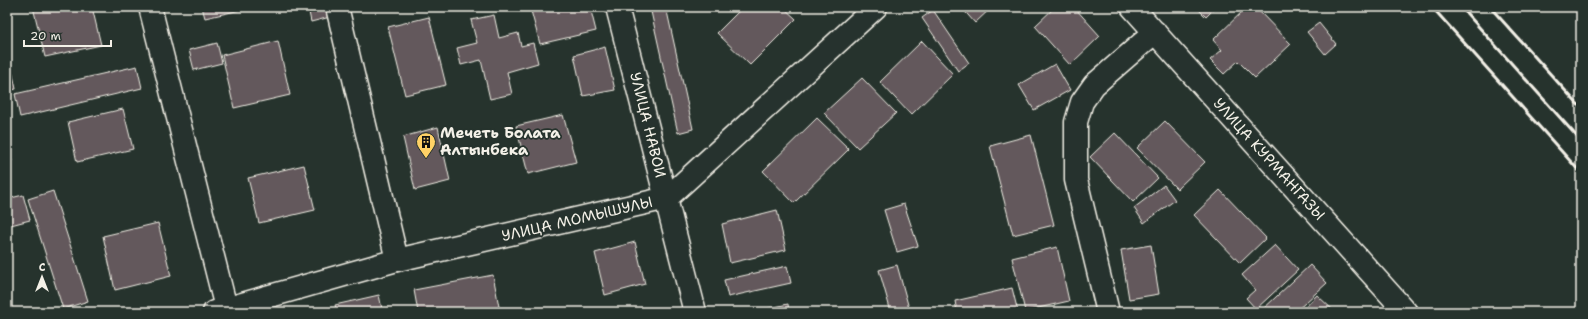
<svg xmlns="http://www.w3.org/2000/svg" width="1588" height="319" viewBox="0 0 1588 319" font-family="'Shantell Sans',sans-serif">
  <rect width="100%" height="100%" fill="#26332d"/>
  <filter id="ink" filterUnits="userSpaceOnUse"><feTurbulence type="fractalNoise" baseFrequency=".025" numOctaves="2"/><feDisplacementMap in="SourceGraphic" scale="8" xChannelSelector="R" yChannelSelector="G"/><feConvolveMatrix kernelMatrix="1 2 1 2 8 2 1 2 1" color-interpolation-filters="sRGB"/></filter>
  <g filter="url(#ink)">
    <path fill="#64595c" stroke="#f4f1e8" d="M 33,7 L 92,7 L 101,45 L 45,57 Z
      M 202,7 L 254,7 L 205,18 Z
      M 308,7 L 332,7 L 334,16 L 311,22 Z
      M 530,7 L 590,7 L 596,31 L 540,44 Z
      M 650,7 L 666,7 L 693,129 L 678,133 Z
      M 743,7 L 783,7 L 796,19 L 750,65 L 717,33 Z
      M 961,7 L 992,7 L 975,23 Z
      M 1055,7 L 1074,7 L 1100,36 L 1070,65 L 1035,26 Z
      M 1196,7 L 1216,7 L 1206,17 Z
      M 1247,7 L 1255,7 L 1291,44 L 1255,78 L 1238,61 L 1224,74 L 1210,60 L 1222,50 L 1213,40 Z
      M 933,10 L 969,63 L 958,71 L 922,18 Z
      M 494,15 L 499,38 L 518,33 L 521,46 L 533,43 L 538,63 L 507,72 L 512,94 L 490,99 L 481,60 L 461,65 L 457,48 L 477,43 L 471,20 Z
      M 429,17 L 446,85 L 405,95 L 388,27 Z
      M 1319,23 L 1336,44 L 1325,54 L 1307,32 Z
      M 278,41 L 290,95 L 234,108 L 222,55 Z
      M 922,41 L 953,74 L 911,115 L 880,82 Z
      M 217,43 L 222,63 L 194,70 L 189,50 Z
      M 7,47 L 16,89 L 7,91 Z
      M 605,47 L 615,90 L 583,96 L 574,55 Z
      M 1055,64 L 1070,90 L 1034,110 L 1019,85 Z
      M 137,66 L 142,88 L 20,117 L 15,94 Z
      M 862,78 L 896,113 L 858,148 L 824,113 Z
      M 123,109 L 133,149 L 77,162 L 68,122 Z
      M 563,115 L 576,162 L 528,174 L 516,126 Z
      M 817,118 L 849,149 L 794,203 L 763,171 Z
      M 1165,121 L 1205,162 L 1177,189 L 1137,148 Z
      M 438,127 L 450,181 L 415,190 L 403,137 Z
      M 1115,133 L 1158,178 L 1133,202 L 1090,157 Z
      M 1031,135 L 1054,225 L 1013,235 L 990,146 Z
      M 7,143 L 12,161 L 7,162 Z
      M 304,165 L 315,210 L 259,223 L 248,178 Z
      M 1164,185 L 1175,200 L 1144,223 L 1134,208 Z
      M 1220,190 L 1266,238 L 1240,263 L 1194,215 Z
      M 53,191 L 88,301 L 63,309 L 28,199 Z
      M 23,195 L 30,220 L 7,226 L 7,199 Z
      M 904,204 L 918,246 L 897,252 L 884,210 Z
      M 777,210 L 786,250 L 730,263 L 722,224 Z
      M 158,223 L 171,276 L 115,290 L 103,236 Z
      M 635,242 L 645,284 L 605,295 L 595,253 Z
      M 1151,245 L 1159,294 L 1129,299 L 1121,250 Z
      M 1275,245 L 1298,270 L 1256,309 L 1246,298 L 1255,290 L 1242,275 Z
      M 1057,247 L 1069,301 L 1025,311 L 1012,258 Z
      M 897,265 L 910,312 L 891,312 L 879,270 Z
      M 1310,265 L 1327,283 L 1295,312 L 1260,312 Z
      M 787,266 L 791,283 L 728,297 L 724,280 Z
      M 493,275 L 500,312 L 418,312 L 414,290 Z
      M 1012,288 L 1018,312 L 957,312 L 955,301 Z
      M 379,295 L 382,309 L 367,312 L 337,312 L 335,305 Z
      M 1317,295 L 1335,312 L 1301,312 Z
      M 788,304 L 789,312 L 752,312 Z"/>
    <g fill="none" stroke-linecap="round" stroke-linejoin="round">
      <g stroke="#f4f1e8" stroke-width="25">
        <path id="street" d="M 150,7 L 227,312
          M 337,7 L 397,260
          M 617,7 L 695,312
          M 1132,7 L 1406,312
          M 214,312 L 397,260 L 667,198 L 876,7
          M 1108,312 L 1076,180 L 1076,122 L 1082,102 L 1094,85 L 1155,32"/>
      </g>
      <use href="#street" stroke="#26332d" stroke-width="22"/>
      <path stroke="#f4f1e8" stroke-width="3" d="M 1432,7 L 1581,173
        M 1461,7 L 1581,141
        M 1490,7 L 1581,108"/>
    </g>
  </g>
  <defs>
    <g id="building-pin" transform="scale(1)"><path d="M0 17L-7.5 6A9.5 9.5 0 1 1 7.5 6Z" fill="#ffd166" stroke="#26332d"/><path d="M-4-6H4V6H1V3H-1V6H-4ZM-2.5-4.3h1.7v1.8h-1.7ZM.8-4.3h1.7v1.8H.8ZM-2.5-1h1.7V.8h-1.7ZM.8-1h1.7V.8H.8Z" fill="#111"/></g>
  </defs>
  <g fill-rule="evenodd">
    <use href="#building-pin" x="426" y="142"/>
  </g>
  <g text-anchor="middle" stroke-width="3.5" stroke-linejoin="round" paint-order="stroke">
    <g font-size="15" fill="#f4f1e8" stroke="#26332d">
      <text transform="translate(648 125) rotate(76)" y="5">УЛИЦА НАВОИ</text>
      <text transform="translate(1269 159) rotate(48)" y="5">УЛИЦА КУРМАНГАЗЫ</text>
      <text transform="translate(577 219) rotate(-13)" y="5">УЛИЦА МОМЫШУЛЫ</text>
    </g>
    <g font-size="15" font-weight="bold" fill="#f4f1e8" stroke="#26332d" text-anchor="start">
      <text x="440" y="138">Мечеть Болата<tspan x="440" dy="17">Алтынбека</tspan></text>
    </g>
  </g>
  <rect width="1588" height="319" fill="none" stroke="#26332d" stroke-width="24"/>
  <rect x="12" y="12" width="1564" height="295" fill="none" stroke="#f4f1e8" stroke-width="1.5" filter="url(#ink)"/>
  <g transform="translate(42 277)" stroke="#26332d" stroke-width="3" paint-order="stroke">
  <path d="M0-3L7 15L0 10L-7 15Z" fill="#f4f1e8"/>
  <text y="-6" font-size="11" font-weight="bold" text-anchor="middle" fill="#f4f1e8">С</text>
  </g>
  <path d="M24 40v6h87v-6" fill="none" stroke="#f4f1e8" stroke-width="2"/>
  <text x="30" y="40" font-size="12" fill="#f4f1e8" stroke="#26332d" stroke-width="3" paint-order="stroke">20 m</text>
</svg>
